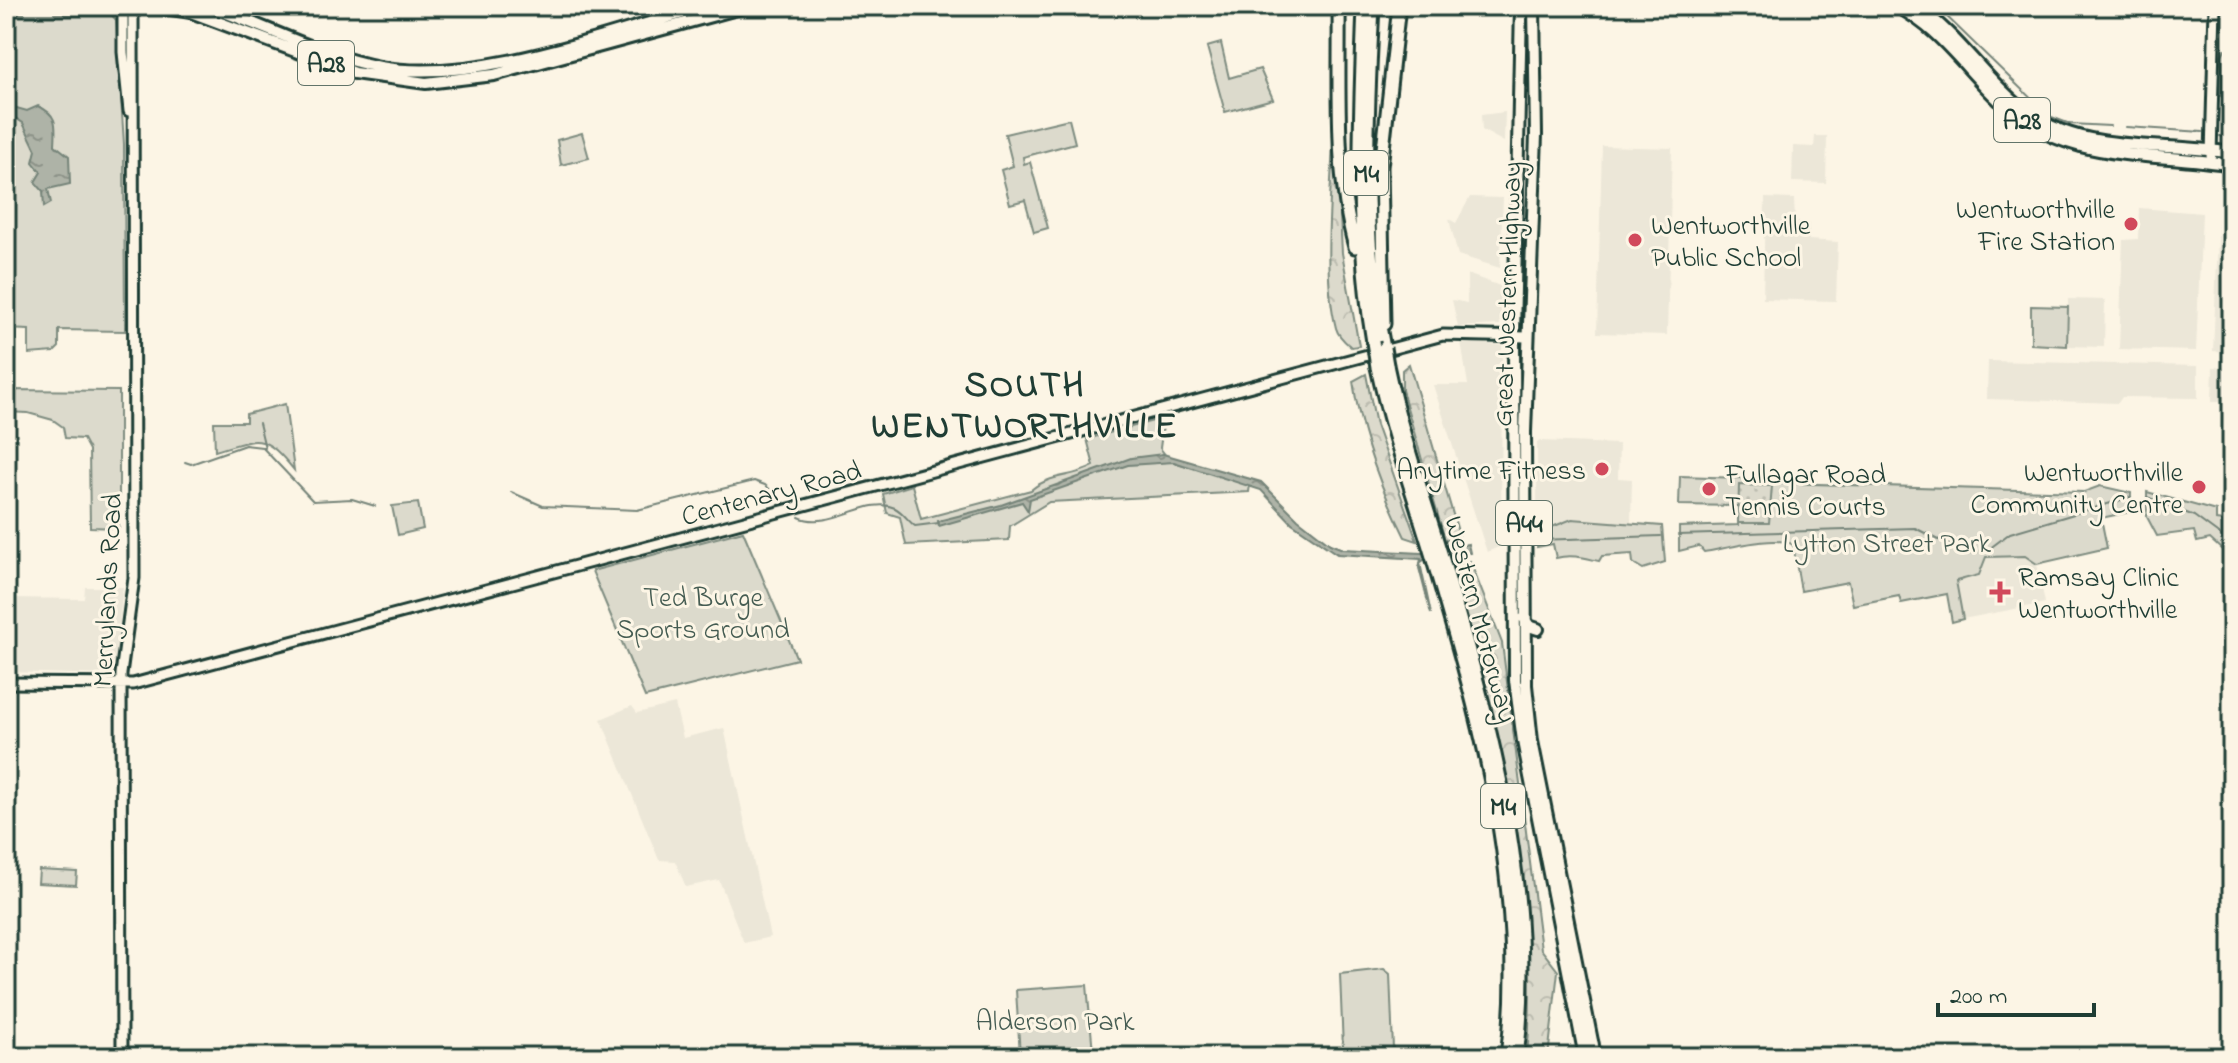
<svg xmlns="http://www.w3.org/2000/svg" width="2238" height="1063" viewBox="0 0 2238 1063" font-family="'Indie Flower',sans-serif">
  <defs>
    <pattern id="forest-crowns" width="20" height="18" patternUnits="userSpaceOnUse" patternTransform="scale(2)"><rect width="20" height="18" fill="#dcdacc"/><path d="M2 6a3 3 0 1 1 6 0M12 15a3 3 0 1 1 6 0" fill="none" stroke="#bcbcb0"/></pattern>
    <pattern id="garden-dots" width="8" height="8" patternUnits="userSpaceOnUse" patternTransform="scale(2)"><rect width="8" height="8" fill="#dcdacc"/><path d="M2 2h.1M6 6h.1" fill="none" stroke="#bcbcb0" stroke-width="1.8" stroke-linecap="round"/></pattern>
    <pattern id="water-ripples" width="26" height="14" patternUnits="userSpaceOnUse" patternTransform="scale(2)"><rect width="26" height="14" fill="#aeb3a7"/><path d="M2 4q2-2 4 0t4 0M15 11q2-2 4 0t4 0" fill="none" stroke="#8d9389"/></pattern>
  </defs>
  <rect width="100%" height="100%" fill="#fcf5e5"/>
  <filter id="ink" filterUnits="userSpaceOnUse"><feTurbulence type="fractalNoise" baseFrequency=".0125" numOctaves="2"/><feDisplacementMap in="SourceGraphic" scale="16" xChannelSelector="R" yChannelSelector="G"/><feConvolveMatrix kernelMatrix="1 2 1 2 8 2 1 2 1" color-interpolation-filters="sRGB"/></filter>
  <g filter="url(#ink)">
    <path fill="#ece7d8" d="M 1505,112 L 1504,142 L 1482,130 L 1481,115 Z
      M 1815,136 L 1827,136 L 1826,183 L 1792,182 L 1793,146 L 1814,147 Z
      M 1602,146 L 1672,148 L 1667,335 L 1597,333 Z
      M 2221,173 L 2232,176 L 2232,352 L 2213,351 Z
      M 1470,197 L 1503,198 L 1500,268 L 1458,255 L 1449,219 L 1456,223 Z
      M 1765,198 L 1794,199 L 1795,221 L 1809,224 L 1809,240 L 1838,242 L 1836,301 L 1763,299 Z
      M 2139,208 L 2202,213 L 2196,351 L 2119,349 L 2123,240 L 2138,239 Z
      M 1467,274 L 1503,287 L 1500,325 L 1458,327 L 1452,300 L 1467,303 Z
      M 2068,299 L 2105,300 L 2104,347 L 2067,346 Z
      M 1461,342 L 1502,345 L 1501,546 L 1487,552 L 1433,385 L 1468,385 Z
      M 1988,361 L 2198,366 L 2198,398 L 2122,397 L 2118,403 L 1987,399 Z
      M 2213,367 L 2232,368 L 2232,402 L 2212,402 Z
      M 1540,441 L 1619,444 L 1618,478 L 1632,479 L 1631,523 L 1572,519 L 1537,533 L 1537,443 Z
      M 2025,556 L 2037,564 L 2045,603 L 1963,619 L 1955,581 L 1978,575 L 1986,557 Z
      M 85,587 L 123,587 L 115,669 L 108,675 L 6,672 L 6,598 L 84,599 Z
      M 675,704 L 683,738 L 724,728 L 770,937 L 744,943 L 719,880 L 686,887 L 675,861 L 659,860 L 601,719 L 632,706 L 637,713 Z"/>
    <path fill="url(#forest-crowns)" stroke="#7e8c80" stroke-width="2" d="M 1336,138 L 1342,253 L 1359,346 L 1351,347 C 1345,342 1338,336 1336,328 C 1322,273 1331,198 1333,141 Z
      M 1409,364 L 1459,535 L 1445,540 L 1402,390 L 1402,370 Z
      M 1366,374 L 1376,425 L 1417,541 L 1405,537 C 1380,487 1361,437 1353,381 Z
      M 1470,561 L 1502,643 L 1541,949 L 1558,971 L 1548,1057 L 1527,1057 C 1542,899 1496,747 1461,594 L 1458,565 Z"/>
    <path fill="#dcdacc" stroke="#7e8c80" stroke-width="2" d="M 6,14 L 111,14 L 116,20 L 124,144 L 125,331 L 59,330 L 59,347 L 54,352 L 29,354 L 29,330 L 6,329 Z
      M 1221,43 L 1229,78 L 1260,69 L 1273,99 L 1225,112 L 1207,47 Z
      M 2225,49 L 2232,50 L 2232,102 L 2221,96 L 2222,55 Z
      M 1069,119 L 1075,143 L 1023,157 L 1024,164 L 1030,162 L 1048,228 L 1034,232 L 1025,200 L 1010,204 L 1001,170 L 1013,166 L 1005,134 Z
      M 582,133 L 589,158 L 561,165 L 557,140 Z
      M 2031,306 L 2068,307 L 2067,346 L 2031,344 Z
      M 6,390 L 119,391 L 119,528 L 90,527 L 89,450 L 83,439 L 65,438 L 63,427 L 53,420 L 28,413 L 6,412 Z
      M 285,404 L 294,470 C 263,432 259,438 215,451 L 214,422 L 246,422 L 246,414 Z
      M 1164,418 L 1160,448 L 1170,461 L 1250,485 L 1249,492 L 1049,502 L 1010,526 L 1009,540 L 906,545 L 900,517 L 887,513 L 883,494 L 912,485 L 921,519 L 1031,490 C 1049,474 1073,478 1094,466 L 1087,439 Z
      M 1680,476 L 1741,478 L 1748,482 L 2084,492 L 2100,486 L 2131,493 L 2130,512 L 2101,518 L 2107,548 L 2037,564 L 2025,556 L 1986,557 L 1979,575 L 1956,581 L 1963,619 L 1952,622 L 1947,594 L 1901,603 L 1899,596 L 1853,605 L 1848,582 L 1801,591 L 1793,545 C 1778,534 1724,549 1704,552 L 1699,546 L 1679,551 L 1679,527 L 1738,525 L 1738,506 L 1679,505 Z
      M 2147,492 L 2216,511 L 2216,520 L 2231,522 L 2232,518 L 2232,559 L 2210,539 L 2197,542 L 2194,531 L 2157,536 L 2147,517 Z
      M 418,503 L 423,529 L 398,535 L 392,506 Z
      M 1572,519 L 1662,526 L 1665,562 L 1643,569 L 1633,563 L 1632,554 L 1602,556 L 1599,561 C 1585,558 1572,554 1556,558 L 1553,544 L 1537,547 L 1537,533 Z
      M 743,531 L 797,659 L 645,697 L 592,571 Z
      M 39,870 L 77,872 L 76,885 L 38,883 Z
      M 1384,969 L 1390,974 L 1393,1049 L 1388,1053 L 1347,1054 L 1343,1049 L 1340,974 Z
      M 1087,985 L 1093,1052 L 1020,1056 L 1016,990 Z"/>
    <path fill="url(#garden-dots)" stroke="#7e8c80" stroke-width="2" d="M 1739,485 L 1772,486 L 1769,523 L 1738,523 Z"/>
    <path fill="url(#water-ripples)" stroke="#758479" stroke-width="2" d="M 6,105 L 27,111 L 38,106 C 58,115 56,124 55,145 L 69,156 L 70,184 L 48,189 L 51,203 L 44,207 L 43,191 L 35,182 L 41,172 L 33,162 L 36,150 L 23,123 L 6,112 Z
      M 1163,454 L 1261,482 L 1298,519 L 1330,544 L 1343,549 L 1422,553 L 1468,544 L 1470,553 L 1425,559 L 1420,563 L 1431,614 L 1419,568 L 1421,559 L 1337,554 L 1292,523 L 1261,490 L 1174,462 L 1128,465 L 1030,499 L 1028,511 L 1022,502 L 939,526 L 938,521 L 1001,505 L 1131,458 Z"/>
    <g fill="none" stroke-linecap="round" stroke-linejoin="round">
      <path stroke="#758479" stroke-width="2" d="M 1936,6 L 2049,116 L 2070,124 L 2110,126
        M 2126,127 L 2203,132
        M 2220,136 L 2232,139
        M 259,423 L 265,448
        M 185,462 L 191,464 L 245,445 L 262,447 L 313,501 L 352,499 L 375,506
        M 511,492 L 543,506 L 637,510 L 754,481 L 765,485 L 784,502
        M 2147,497 L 2194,516 L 2232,544
        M 799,517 C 830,531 869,495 895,508 C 903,512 908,521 915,526 L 939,523
        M 1678,535 L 1915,528 L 1959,550 L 1973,553 L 1989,549 L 2010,533 L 2131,497
        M 1537,540 L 1661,536"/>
      <g stroke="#1f3d34" stroke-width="15">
        <path id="secondary" d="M 123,6 L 123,52 L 129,111
          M 2211,155 L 2215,6
          M 6,683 L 133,684 L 1443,335 L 1527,337
          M 122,1057 L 121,674 L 134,578 L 133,6"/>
      </g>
      <g stroke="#1f3d34" stroke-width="16">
        <path id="trunk" d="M 151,6 L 191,12 L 354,73 L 426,83 L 494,75 L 748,6
          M 207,6 C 265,25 320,56 380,67 C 476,85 612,32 707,6
          M 1521,6 L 1514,335 L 1515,680 L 1523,741 L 1585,1057
          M 1534,6 L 1536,135 L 1525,432 L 1526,685 L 1532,741 L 1594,1051
          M 1896,6 C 1943,30 1967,72 2005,106 C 2070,165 2152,151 2232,165
          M 1915,6 C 1957,33 1982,76 2020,107 C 2081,156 2160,141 2232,153
          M 1524,618 L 1529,626 L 1538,629"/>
      </g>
      <g stroke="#1f3d34" stroke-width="17">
        <path id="motorway" d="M 1339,6 C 1340,84 1334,171 1355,247
          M 1364,6 C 1360,120 1354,229 1373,342
          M 1373,6 C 1367,122 1361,234 1384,348
          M 1384,324 L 1381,167 L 1399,6
          M 1387,365 C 1401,432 1424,497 1444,563 C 1490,721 1538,891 1517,1057
          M 1377,367 C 1391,432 1414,496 1433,560 C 1480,718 1528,891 1507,1057
          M 1592,1057 L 1592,1043"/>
      </g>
      <use href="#secondary" stroke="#fcf5e5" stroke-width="9"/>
      <use href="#trunk" stroke="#fcf5e5" stroke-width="10"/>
      <use href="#motorway" stroke="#fcf5e5" stroke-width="11"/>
      <g stroke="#1f3d34" stroke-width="17" stroke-linecap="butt">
        <path id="motorway-bridge" d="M 1373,342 L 1377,367
          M 1384,348 L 1387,365"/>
      </g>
      <use href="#motorway-bridge" stroke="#fcf5e5" stroke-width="11"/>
    </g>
  </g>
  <g fill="#d1495b" stroke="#fcf5e5" stroke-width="3">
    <circle cx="2131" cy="224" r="8"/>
    <circle cx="1635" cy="240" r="8"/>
    <circle cx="1602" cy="469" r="8"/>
    <circle cx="2199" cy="487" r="8"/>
    <circle cx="1709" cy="489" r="8"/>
    <path d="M1996 580h8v8h8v8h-8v8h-8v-8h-8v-8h8z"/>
  </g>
  <g text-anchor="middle" stroke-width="6" stroke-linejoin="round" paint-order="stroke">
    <g fill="#fcf5e5" stroke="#617469" stroke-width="2">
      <rect x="298" y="41" width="56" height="44" rx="6"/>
      <rect x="1994" y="98" width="56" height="44" rx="6"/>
      <rect x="1344" y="151" width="44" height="44" rx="6"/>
      <rect x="1496" y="501" width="56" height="44" rx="6"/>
      <rect x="1481" y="784" width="44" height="44" rx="6"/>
    </g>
    <g font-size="26" font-weight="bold" fill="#1f3d34">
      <text x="326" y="72">A28</text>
      <text x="2022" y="129">A28</text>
      <text x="1366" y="182">M4</text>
      <text x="1524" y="532">A44</text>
      <text x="1503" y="815">M4</text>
    </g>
    <g font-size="28" fill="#1f3d34" stroke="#fcf5e5" text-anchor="end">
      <text x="2115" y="218">Wentworthville<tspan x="2115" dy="32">Fire Station</tspan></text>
      <text x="1651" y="234" text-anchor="start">Wentworthville<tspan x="1651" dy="32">Public School</tspan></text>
      <text x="1586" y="479">Anytime Fitness</text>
      <text x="2183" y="481">Wentworthville<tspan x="2183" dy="32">Community Centre</tspan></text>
      <text x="1725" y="483" text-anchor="start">Fullagar Road<tspan x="1725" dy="32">Tennis Courts</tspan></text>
      <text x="2018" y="586" text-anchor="start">Ramsay Clinic<tspan x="2018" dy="32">Wentworthville</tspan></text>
    </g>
    <g font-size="28" fill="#1f3d34" stroke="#fcf5e5">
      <text transform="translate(1506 294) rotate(-88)" y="10">Great Western Highway</text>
      <text transform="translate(771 492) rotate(-15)" y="10">Centenary Road</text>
      <text transform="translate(106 590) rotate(-87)" y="10">Merrylands Road</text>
      <text transform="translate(1482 619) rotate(75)" y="10">Western Motorway</text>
    </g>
    <g font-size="28" fill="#455c52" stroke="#fcf5e5">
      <text x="1887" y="552">Lytton Street Park</text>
      <text x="703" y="606">Ted Burge<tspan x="703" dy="32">Sports Ground</tspan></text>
      <text x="1055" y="1030">Alderson Park</text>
    </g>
    <g font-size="36" font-weight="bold" letter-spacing="2" fill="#1f3d34" stroke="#fcf5e5">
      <text x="1025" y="396">SOUTH<tspan x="1025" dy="41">WENTWORTHVILLE</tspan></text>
    </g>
  </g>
  <rect width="2238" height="1063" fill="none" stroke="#fcf5e5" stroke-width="32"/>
  <rect x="16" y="16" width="2206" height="1031" fill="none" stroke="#1f3d34" stroke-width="3" filter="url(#ink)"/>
  <path d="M1938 1003v12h156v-12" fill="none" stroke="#1f3d34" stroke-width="4"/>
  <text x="1950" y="1003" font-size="24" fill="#1f3d34" stroke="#fcf5e5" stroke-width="6" paint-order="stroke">200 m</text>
</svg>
